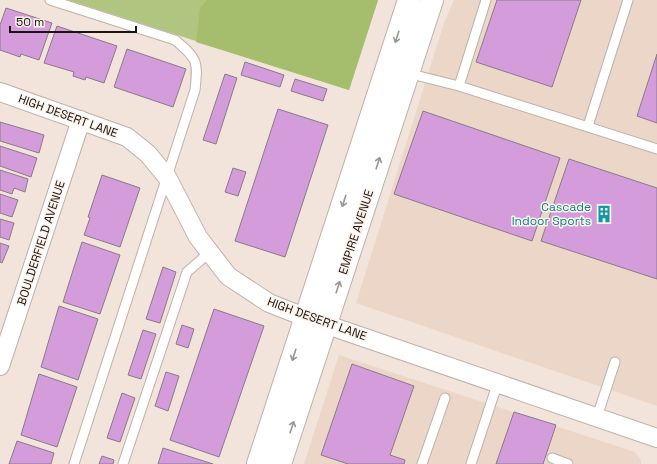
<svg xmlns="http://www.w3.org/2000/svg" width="657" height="464" viewBox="0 0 657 464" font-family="'Space Grotesk',sans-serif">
  <rect width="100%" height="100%" fill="#f2e4da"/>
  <path fill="#ebd6c8" d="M 454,0 L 657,0 L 657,406 L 356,303 L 444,23 Z
    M 339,355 L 635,452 L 641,460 L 641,464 L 304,464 Z"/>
  <path fill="#afc580" d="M 68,0 L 378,0 L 349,90 Z"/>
  <path fill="#a5be6e" d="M 207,0 L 378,0 L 349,90 L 196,42 L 200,8 Z"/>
  <path fill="#d49cdb" stroke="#867c87" d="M 497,0 L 581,0 L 552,87 L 476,62 Z
    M 6,8 L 52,23 L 39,60 L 21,54 L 20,57 L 0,50 L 0,25 Z
    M 57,26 L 117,46 L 104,83 L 86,77 L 85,80 L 73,76 L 74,72 L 44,63 Z
    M 127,49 L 186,69 L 173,107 L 114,87 Z
    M 657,54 L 657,123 L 637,116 Z
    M 245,62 L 284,75 L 280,87 L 241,75 Z
    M 225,74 L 237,78 L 216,144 L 203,140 Z
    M 295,79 L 327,89 L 323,101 L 291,91 Z
    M 278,109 L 328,125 L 285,257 L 235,241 Z
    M 423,111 L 560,158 L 532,241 L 394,194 Z
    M 0,122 L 44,135 L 39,153 L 0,141 Z
    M 0,146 L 37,158 L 31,177 L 0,166 Z
    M 569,159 L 657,188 L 657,279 L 541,241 Z
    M 233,168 L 246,172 L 238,196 L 225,192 Z
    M 0,170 L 28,179 L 25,192 L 14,188 L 12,194 L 0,190 Z
    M 102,175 L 140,188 L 120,247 L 84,235 L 90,218 L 88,217 Z
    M 0,194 L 18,200 L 12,217 L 0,213 Z
    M 0,219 L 14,223 L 9,240 L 0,237 Z
    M 82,242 L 120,255 L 100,314 L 63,302 Z
    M 0,243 L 9,246 L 2,263 L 0,262 Z
    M 163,267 L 176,272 L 160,323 L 146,319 Z
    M 59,306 L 98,319 L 78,380 L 41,367 Z
    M 214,309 L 264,326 L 219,457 L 170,440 Z
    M 182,325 L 194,329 L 188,348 L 176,344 Z
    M 143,330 L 156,334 L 141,379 L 128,375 Z
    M 352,364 L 414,386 L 390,455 L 405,460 L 404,464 L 348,464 L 321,455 Z
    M 166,372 L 179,376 L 168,411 L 155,406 Z
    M 39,374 L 77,387 L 57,447 L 21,435 Z
    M 122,393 L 135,398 L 120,442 L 107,438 Z
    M 514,412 L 556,425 L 543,464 L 496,464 Z
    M 17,441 L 54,453 L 51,464 L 9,464 Z
    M 163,448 L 213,464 L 158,464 Z
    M 102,456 L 114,460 L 113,464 L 99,464 Z"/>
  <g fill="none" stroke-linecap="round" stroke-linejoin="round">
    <g stroke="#bfb1a8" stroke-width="11">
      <path id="service" d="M 50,0 L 175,40 C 198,59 198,61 195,90 L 74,464
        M 407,73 L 459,86 L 657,149
        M 459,86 L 486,0
        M 588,126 L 628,0
        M 597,417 L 615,362
        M 552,458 L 568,464
        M 123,464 L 187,272 L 210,252
        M 422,464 L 445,398
        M 471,464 L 498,382"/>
    </g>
    <g stroke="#bfb1a8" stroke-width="20">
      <path id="minor" d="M 0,92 L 127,137 L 148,154 L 167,177 L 198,237 L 228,276 L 269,303 L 307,318 L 657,438
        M 0,366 L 81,120"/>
    </g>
    <g stroke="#bfb1a8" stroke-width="24">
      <path id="trunk" d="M 258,464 L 409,0
        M 280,464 L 432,0"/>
    </g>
    <use href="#service" stroke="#fff" stroke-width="9"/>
    <use href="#minor" stroke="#fff" stroke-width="18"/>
    <use href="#trunk" stroke="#fff" stroke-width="22"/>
  </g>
  <defs><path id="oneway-shaft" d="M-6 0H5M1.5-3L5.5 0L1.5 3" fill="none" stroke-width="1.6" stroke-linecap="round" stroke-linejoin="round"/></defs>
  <g stroke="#989594">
    <use href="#oneway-shaft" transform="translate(397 37) rotate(108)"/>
    <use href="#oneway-shaft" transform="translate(378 163) rotate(-72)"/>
    <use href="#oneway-shaft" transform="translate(344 201) rotate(108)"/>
    <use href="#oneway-shaft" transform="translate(338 287) rotate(-72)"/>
    <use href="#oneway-shaft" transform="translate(294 355) rotate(108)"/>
    <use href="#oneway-shaft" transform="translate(292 427) rotate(-72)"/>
  </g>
  <defs>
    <g id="building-bare" transform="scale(1.38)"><path d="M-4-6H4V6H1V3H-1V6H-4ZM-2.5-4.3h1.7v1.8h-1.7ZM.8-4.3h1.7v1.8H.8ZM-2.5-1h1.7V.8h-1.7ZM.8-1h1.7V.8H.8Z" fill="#0f9aa8" stroke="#fdf2ea" stroke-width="2.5" paint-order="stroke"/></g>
  </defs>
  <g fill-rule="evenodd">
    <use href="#building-bare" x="604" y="214"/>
  </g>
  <g text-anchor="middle" stroke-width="3" stroke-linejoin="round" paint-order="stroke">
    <g font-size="12" fill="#191411" stroke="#fdf2ea">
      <text transform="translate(68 116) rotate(20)" y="4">HIGH DESERT LANE</text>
      <text transform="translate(356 232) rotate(-72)" y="4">EMPIRE AVENUE</text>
      <text transform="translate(41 243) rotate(-72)" y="4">BOULDERFIELD AVENUE</text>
      <text transform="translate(317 319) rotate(20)" y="4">HIGH DESERT LANE</text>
    </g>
    <g font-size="12" fill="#0d838f" stroke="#fdf2ea" text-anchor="end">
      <text x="591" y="211">Cascade<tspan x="591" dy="14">Indoor Sports</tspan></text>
    </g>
  </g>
  <path d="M10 26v6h126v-6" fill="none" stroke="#191411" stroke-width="2"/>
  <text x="16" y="26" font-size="12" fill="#191411" stroke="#fdf2ea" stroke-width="3" paint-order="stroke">50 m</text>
</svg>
